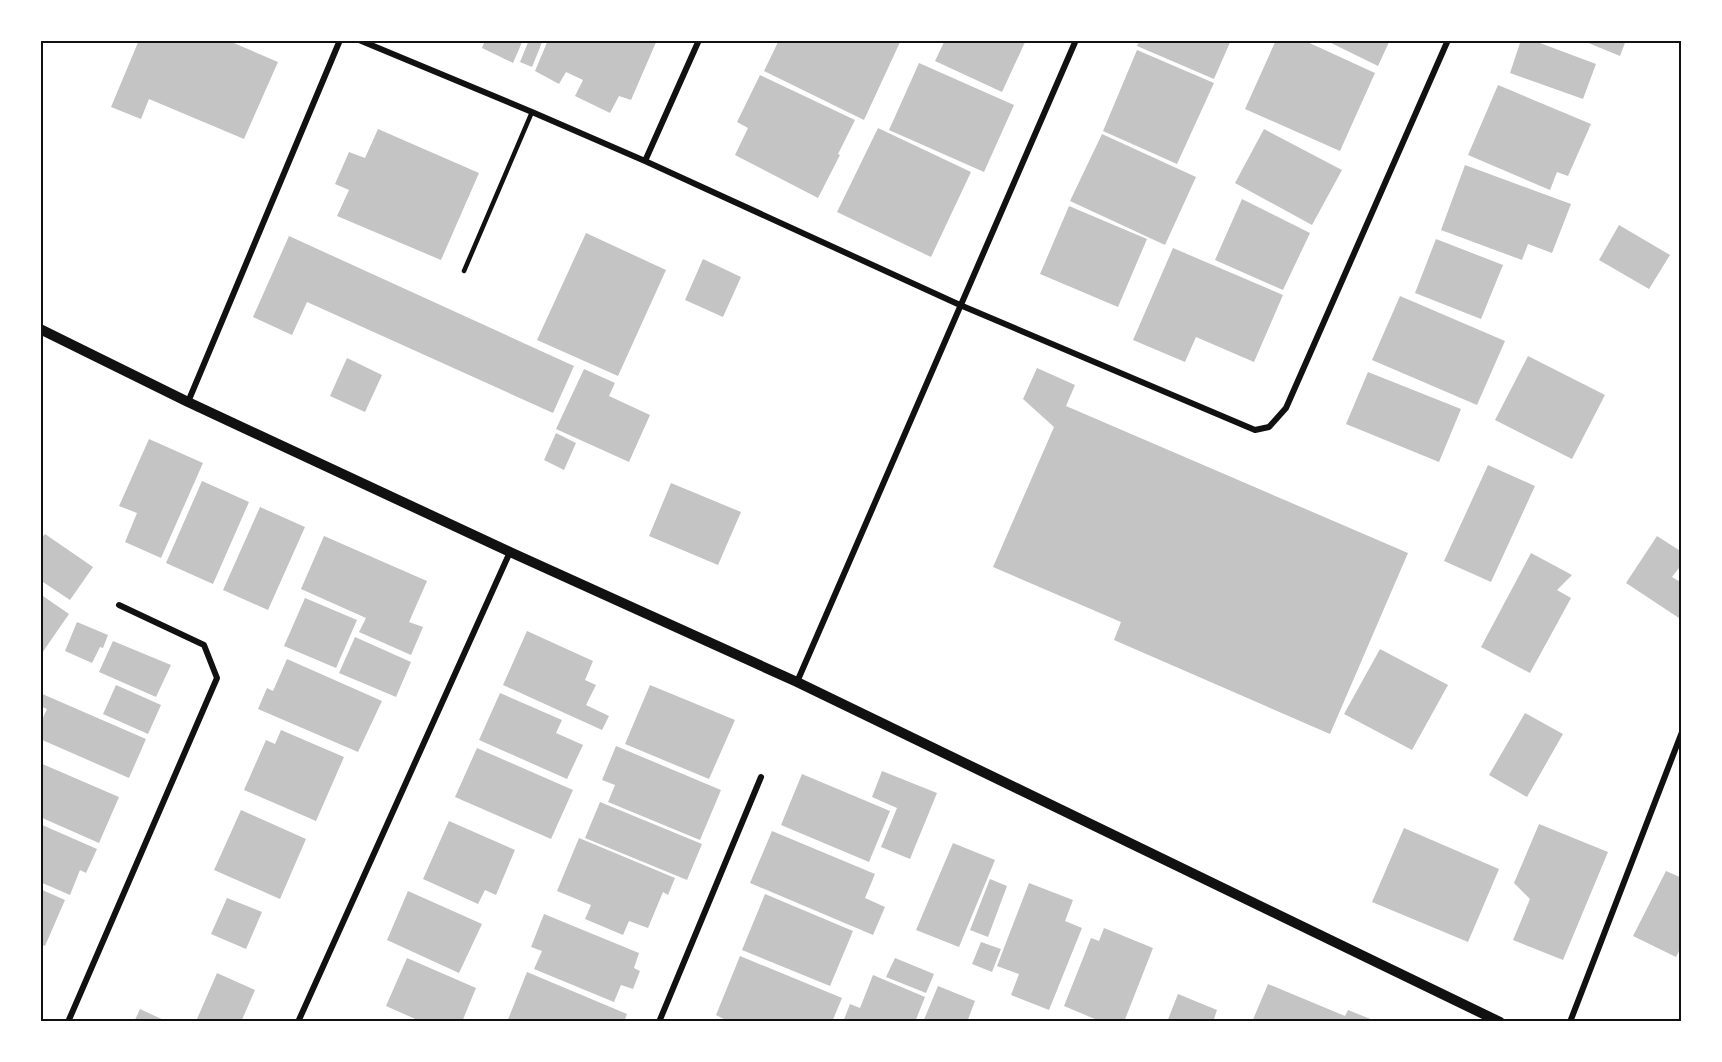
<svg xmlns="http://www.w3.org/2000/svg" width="1722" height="1062" viewBox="0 0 1722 1062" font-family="Arial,sans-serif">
  <rect width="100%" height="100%" fill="#fff"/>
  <path fill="#c4c4c4" d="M 139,40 L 227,40 L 278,62 L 244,139 L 149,99 L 141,119 L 111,107 Z
    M 485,40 L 523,40 L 513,63 L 482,48 Z
    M 529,40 L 543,40 L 532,67 L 520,62 Z
    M 548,40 L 657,40 L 631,100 L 619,96 L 610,113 L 575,96 L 583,80 L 566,72 L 559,84 L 535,71 Z
    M 779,40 L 901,40 L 864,120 L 764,71 Z
    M 945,40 L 1026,40 L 1002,92 L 935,61 Z
    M 1140,40 L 1231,40 L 1214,79 L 1137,46 Z
    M 1276,40 L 1303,40 L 1375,73 L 1340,151 L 1245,109 Z
    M 1325,40 L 1390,40 L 1378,66 Z
    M 1521,40 L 1532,40 L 1596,64 L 1583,99 L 1510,73 Z
    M 1581,40 L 1626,40 L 1620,56 Z
    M 1137,50 L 1214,83 L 1177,164 L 1103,131 Z
    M 919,63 L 1014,105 L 984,172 L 889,130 Z
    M 760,75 L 855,120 L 838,154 L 840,155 L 818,198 L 735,155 L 748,128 L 737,122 Z
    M 1498,85 L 1591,124 L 1568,176 L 1557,172 L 1550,190 L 1468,155 Z
    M 878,128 L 971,172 L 931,257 L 837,212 Z
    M 378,129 L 479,173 L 441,260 L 337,216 L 349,190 L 335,184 L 349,152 L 365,158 Z
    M 1264,129 L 1342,170 L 1312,225 L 1235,183 Z
    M 1102,134 L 1196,177 L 1165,245 L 1070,201 Z
    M 1465,165 L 1571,204 L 1552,253 L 1528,244 L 1522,260 L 1441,230 Z
    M 1242,199 L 1310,233 L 1283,290 L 1215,260 Z
    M 1069,206 L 1147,239 L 1118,307 L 1040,274 Z
    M 1619,225 L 1670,255 L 1649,289 L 1599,260 Z
    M 586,233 L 666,270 L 618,376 L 537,340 Z
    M 289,236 L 574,366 L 553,413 L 307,302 L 292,335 L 253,317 Z
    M 1436,239 L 1503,265 L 1481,319 L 1415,293 Z
    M 1173,248 L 1283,295 L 1254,362 L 1196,337 L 1185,362 L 1133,340 Z
    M 703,259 L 741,277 L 723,317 L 685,300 Z
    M 1400,296 L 1505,341 L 1477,405 L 1372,360 Z
    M 1528,356 L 1605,395 L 1572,459 L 1495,420 Z
    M 347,358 L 382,375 L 365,412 L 330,396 Z
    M 1037,368 L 1075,385 L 1066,406 L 1408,553 L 1330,734 L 1114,640 L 1121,622 L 993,567 L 1054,427 L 1023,399 Z
    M 584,369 L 615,383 L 609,396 L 650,415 L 629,462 L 556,429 Z
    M 1368,372 L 1461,409 L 1439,462 L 1346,424 Z
    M 556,433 L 576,443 L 564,470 L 544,460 Z
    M 149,439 L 203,463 L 161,558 L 125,542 L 137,513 L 119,506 Z
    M 1488,465 L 1535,486 L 1491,582 L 1444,561 Z
    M 202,481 L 249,502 L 213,584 L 166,563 Z
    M 671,483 L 741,512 L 718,565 L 649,536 Z
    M 260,507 L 305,527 L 268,610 L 223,590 Z
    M 45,534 L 93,567 L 70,600 L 40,580 L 40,540 Z
    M 324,536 L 427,581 L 409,622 L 423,627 L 411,655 L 359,632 L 366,618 L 301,589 Z
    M 1657,536 L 1682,552 L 1682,564 L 1672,577 L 1682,583 L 1682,620 L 1626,583 Z
    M 1531,553 L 1572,575 L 1557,590 L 1571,598 L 1530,673 L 1481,647 Z
    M 40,594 L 69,614 L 40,656 Z
    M 305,598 L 357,620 L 336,668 L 284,646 Z
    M 77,622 L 108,635 L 103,648 L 100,647 L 92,663 L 65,651 Z
    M 527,631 L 593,661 L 585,680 L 596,685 L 586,705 L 609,716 L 602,730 L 503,685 Z
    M 355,637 L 411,662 L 396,697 L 339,673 Z
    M 113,641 L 171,665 L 156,697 L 99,672 Z
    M 1380,649 L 1448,685 L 1412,750 L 1344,714 Z
    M 287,659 L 382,701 L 358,752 L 258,709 L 267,688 L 273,691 Z
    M 116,685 L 161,705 L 148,734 L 103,714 Z
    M 650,685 L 735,720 L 709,779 L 625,744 Z
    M 40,693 L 146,739 L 129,778 L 40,739 L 40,724 L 47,709 L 40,706 Z
    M 500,693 L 562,720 L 556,733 L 583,745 L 567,779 L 479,740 Z
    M 1525,713 L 1563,734 L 1527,797 L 1489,775 Z
    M 281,730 L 344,757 L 316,821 L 244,790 L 266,740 L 275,744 Z
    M 616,746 L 721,790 L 700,840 L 608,802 L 615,785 L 602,780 Z
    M 477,748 L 573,790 L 551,839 L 455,797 Z
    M 40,763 L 119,797 L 99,843 L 40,817 Z
    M 882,771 L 937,793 L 910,859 L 881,847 L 897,808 L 872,797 Z
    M 802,774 L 890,811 L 869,862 L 781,825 Z
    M 600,802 L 702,844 L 687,880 L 585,838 Z
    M 241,810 L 306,839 L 280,899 L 214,870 Z
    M 449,821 L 515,850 L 496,895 L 485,890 L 478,904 L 423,879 Z
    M 40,824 L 97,849 L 86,873 L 80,870 L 70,895 L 40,882 Z
    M 1539,824 L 1608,852 L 1563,960 L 1513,940 L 1530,899 L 1514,883 Z
    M 1404,828 L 1499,869 L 1468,942 L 1372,902 Z
    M 772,831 L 875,874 L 865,898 L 885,907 L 873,935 L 750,883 Z
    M 579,838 L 675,878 L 668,895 L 663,892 L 648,928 L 629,921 L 623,935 L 585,919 L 591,905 L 557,891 Z
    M 953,843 L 995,860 L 959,947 L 916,930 Z
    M 1666,871 L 1682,878 L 1682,945 L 1676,957 L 1633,936 Z
    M 990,879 L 1007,886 L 988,937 L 970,930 Z
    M 1029,883 L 1073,900 L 1065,921 L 1082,928 L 1049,1010 L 1011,995 L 1019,974 L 997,966 Z
    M 40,889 L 65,900 L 45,946 L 40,944 Z
    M 408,891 L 482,924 L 459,973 L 387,940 Z
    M 765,894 L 853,931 L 830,986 L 742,950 Z
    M 227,898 L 262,912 L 246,949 L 211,934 Z
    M 544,914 L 639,953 L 634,968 L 640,971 L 633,989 L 621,985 L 614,1002 L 534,969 L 542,951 L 531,947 Z
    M 1104,928 L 1153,948 L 1124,1022 L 1102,1022 L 1064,1006 L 1091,938 L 1099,941 Z
    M 981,942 L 1001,949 L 992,972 L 972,964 Z
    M 740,956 L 842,998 L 832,1022 L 730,1022 L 716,1015 Z
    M 407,958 L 476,988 L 462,1022 L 422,1022 L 386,1006 Z
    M 895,958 L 934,974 L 926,993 L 886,977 Z
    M 527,972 L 627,1014 L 624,1022 L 507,1022 Z
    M 217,973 L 255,990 L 241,1022 L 204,1022 L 197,1019 Z
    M 873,975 L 925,997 L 915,1022 L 843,1022 L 850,1004 L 860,1008 Z
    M 1268,984 L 1345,1016 L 1348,1010 L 1378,1022 L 1252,1022 Z
    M 938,986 L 975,1001 L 967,1022 L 923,1022 Z
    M 1178,994 L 1217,1010 L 1213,1022 L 1167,1022 Z
    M 140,1009 L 168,1022 L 134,1022 Z"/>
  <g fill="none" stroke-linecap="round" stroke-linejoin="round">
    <path stroke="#111" stroke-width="4.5" d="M 464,271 L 532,112"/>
    <path stroke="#111" stroke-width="6" d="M 359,40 L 532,112 L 645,161 L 960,305 L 1255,430 L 1269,427 L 1286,408 L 1448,40
      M 645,161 L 699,40
      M 188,402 L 340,40
      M 797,682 L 1076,40
      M 68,1022 L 217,678 L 204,645 L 119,605
      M 298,1022 L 510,552
      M 659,1022 L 761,777
      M 1570,1022 L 1682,732"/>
    <path stroke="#111" stroke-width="10" d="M 40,329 L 188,402 L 510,552 L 797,682 L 1500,1022"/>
  </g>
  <rect width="1722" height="1062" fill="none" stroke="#ffffff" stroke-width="84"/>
  <rect x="42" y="42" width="1638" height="978" fill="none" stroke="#111" stroke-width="2"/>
</svg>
